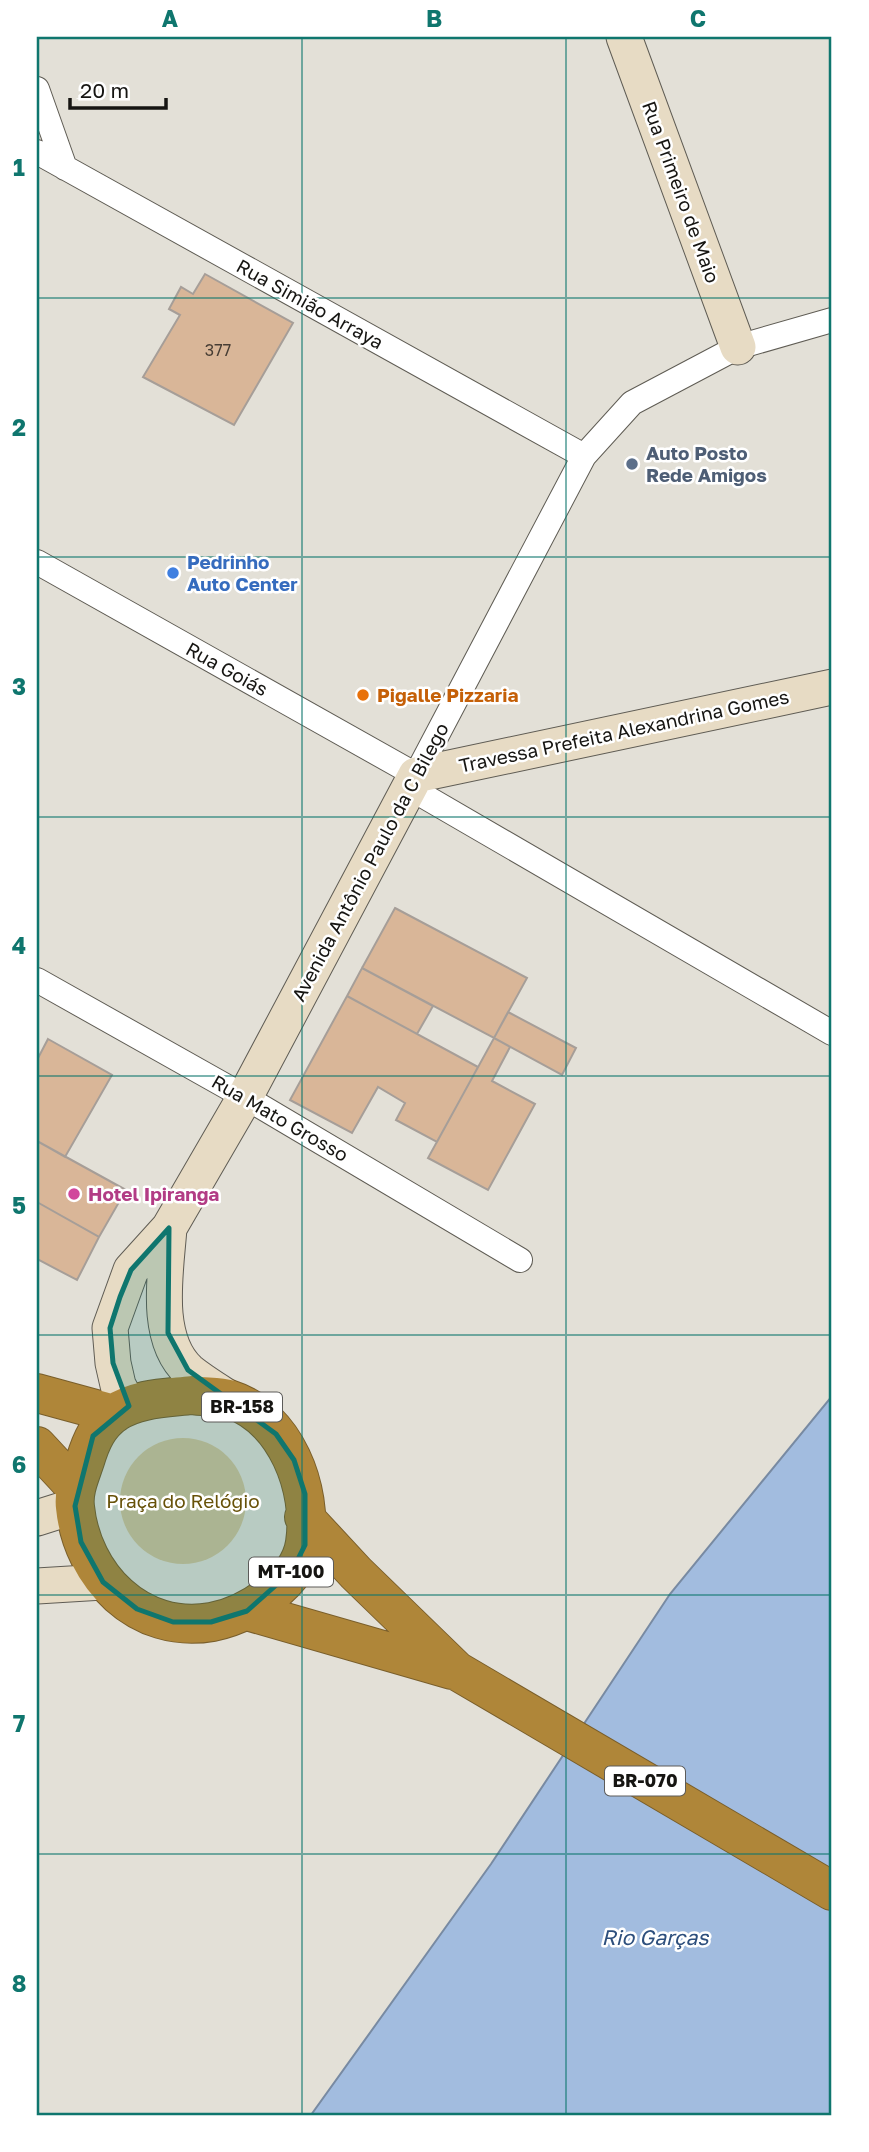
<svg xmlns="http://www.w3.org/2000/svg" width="869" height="2152" viewBox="0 0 869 2152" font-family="'Golos Text',sans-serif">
  <rect width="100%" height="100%" fill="#e3e0d7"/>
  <path fill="#d3c49b" d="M120 1501a63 63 0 1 1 126 0a63 63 0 1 1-126 0Z"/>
  <path fill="#a2bcdf" stroke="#788aa2" stroke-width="2" d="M 832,1396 L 832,2115 L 311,2115 L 491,1864 L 670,1594 Z"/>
  <path fill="#d9b698" stroke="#a69e98" stroke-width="2" d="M 205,274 L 293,323 L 234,425 L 143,377 L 180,315 L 169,309 L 181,287 L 193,294 Z
    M 395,908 L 527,978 L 494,1038 L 362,968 Z
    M 362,968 L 433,1006 L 417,1034 L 347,996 Z
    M 347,996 L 478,1067 L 437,1142 L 396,1120 L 405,1103 L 378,1087 L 352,1133 L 290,1100 Z
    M 508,1012 L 576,1048 L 562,1075 L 494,1038 Z
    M 494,1038 L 510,1047 L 492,1081 L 535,1104 L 488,1190 L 428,1158 Z
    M 48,1039 L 112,1075 L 65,1157 L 37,1141 L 37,1060 Z
    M 37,1141 L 126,1190 L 99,1237 L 37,1202 Z
    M 37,1202 L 99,1237 L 77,1280 L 37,1259 Z"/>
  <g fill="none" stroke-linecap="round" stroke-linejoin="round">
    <g stroke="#5f5c54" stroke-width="26">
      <path id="street" d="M 37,89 L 65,168
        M 37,152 L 584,456
        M 37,562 L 416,775 L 584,456 L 632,403 L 738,347 L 832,320
        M 410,788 L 832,1033
        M 37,980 L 245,1097 L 520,1260"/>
    </g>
    <g stroke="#5f5c54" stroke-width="37">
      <path id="secondary" d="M 624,37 L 738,347
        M 169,1228 C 166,1271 153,1338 189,1371 C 201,1381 216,1390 230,1399
        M 129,1406 L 118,1385 L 113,1363 L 110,1328 L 131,1270 L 169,1228 L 245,1097 L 416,775 L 832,687
        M 37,1518 L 75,1506
        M 37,1586 L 103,1582"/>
    </g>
    <g stroke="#795e2b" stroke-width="40">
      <path id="highway" d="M 37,1393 L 114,1414
        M 192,1395 C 204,1397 218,1396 229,1399 C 286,1417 313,1489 305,1543 C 299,1583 248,1615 212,1622 C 139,1635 82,1576 75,1507 C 73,1491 80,1476 85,1461 C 91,1441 98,1425 115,1413 C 137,1398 167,1398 192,1395 Z
        M 37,1446 L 76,1488
        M 304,1517 L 356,1573 L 457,1671 L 832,1891
        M 247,1611 L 452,1670"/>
    </g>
    <use href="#street" stroke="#fff" stroke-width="24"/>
    <use href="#secondary" stroke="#e7dbc4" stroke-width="35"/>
    <use href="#highway" stroke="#af8639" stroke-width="38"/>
  </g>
  <path fill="#0f766e" fill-opacity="0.2" stroke="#0f766e" stroke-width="5" stroke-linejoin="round" d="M 169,1228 L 168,1333 L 188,1370 L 276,1434 L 294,1460 L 305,1494 L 305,1545 L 292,1571 L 247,1611 L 211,1622 L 173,1622 L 137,1609 L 103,1582 L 81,1542 L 75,1506 L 93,1436 L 129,1406 L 113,1363 L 110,1328 L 120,1297 L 131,1270 Z"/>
  <path fill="none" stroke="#0f766e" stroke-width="2" stroke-opacity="0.55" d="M 302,37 L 302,2115M 566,37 L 566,2115M 37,298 L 832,298M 37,557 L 832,557M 37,817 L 832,817M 37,1076 L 832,1076M 37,1335 L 832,1335M 37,1595 L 832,1595M 37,1854 L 832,1854"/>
  <circle fill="#5c6f8a" stroke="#fff" stroke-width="2.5" cx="632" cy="464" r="7"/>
  <circle fill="#3f7fe0" stroke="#fff" stroke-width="2.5" cx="173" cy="573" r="7"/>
  <circle fill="#e8710a" stroke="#fff" stroke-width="2.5" cx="363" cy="695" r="7"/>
  <circle fill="#d1479c" stroke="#fff" stroke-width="2.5" cx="74" cy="1194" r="7"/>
  <g text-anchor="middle" stroke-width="5" stroke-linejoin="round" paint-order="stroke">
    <g font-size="16" fill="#473d34">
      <text x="218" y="356">377</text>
    </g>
    <g fill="#fff" stroke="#5c5b59" stroke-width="2">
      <rect x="202" y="1392.5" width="80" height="29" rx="5"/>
      <rect x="249" y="1557.5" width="84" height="29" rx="5"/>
      <rect x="605" y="1766.5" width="80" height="29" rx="5"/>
    </g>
    <g font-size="18" font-weight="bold" fill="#161512">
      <text x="242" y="1413">BR-158</text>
      <text x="291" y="1578">MT-100</text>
      <text x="645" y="1787">BR-070</text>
    </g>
    <g font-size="19" fill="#161512" stroke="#fff">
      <text transform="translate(681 192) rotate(70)" y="7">Rua Primeiro de Maio</text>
      <text transform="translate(310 304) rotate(29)" y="7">Rua Simião Arraya</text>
      <text transform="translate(227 669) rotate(29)" y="7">Rua Goiás</text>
      <text transform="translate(624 731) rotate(-12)" y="7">Travessa Prefeita Alexandrina Gomes</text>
      <text transform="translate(370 862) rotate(-62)" y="7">Avenida Antônio Paulo da C Bilego</text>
      <text transform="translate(280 1118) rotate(30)" y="7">Rua Mato Grosso</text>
    </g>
    <g font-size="19" font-weight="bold" fill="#4e5e75" stroke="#fff" text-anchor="start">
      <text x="646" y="460">Auto Posto<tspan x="646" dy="22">Rede Amigos</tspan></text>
    </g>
    <g font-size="19" font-weight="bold" fill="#366cbe" stroke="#fff" text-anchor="start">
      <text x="187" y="569">Pedrinho<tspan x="187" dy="22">Auto Center</tspan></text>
    </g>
    <g font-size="19" font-weight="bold" fill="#c56008" stroke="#fff" text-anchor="start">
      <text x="377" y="702">Pigalle Pizzaria</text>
    </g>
    <g font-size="19" font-weight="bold" fill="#b23c85" stroke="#fff" text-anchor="start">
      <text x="88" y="1201">Hotel Ipiranga</text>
    </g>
    <g font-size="19" fill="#675108" stroke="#fff">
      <text x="183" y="1508">Praça do Relógio</text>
    </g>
    <g font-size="21" font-style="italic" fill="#2d4f7d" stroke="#fff">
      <text x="655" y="1945">Rio Garças</text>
    </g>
  </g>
  <rect width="869" height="2152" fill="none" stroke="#ffffff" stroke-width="77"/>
  <path d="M70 98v10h96v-10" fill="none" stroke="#161512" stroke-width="3.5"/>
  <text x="80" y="98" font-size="21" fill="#161512" stroke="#ffffff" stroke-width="5" paint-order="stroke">20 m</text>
  <rect x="38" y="38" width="792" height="2076" fill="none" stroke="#0f766e" stroke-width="2.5"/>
  <g font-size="23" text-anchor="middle" font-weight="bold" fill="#0f766e">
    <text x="170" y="27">A</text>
    <text x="434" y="27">B</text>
    <text x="698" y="27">C</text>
    <text x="19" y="176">1</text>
    <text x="19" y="436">2</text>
    <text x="19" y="695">3</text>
    <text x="19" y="954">4</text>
    <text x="19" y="1214">5</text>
    <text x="19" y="1473">6</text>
    <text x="19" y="1732">7</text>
    <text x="19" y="1992">8</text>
  </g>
</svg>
